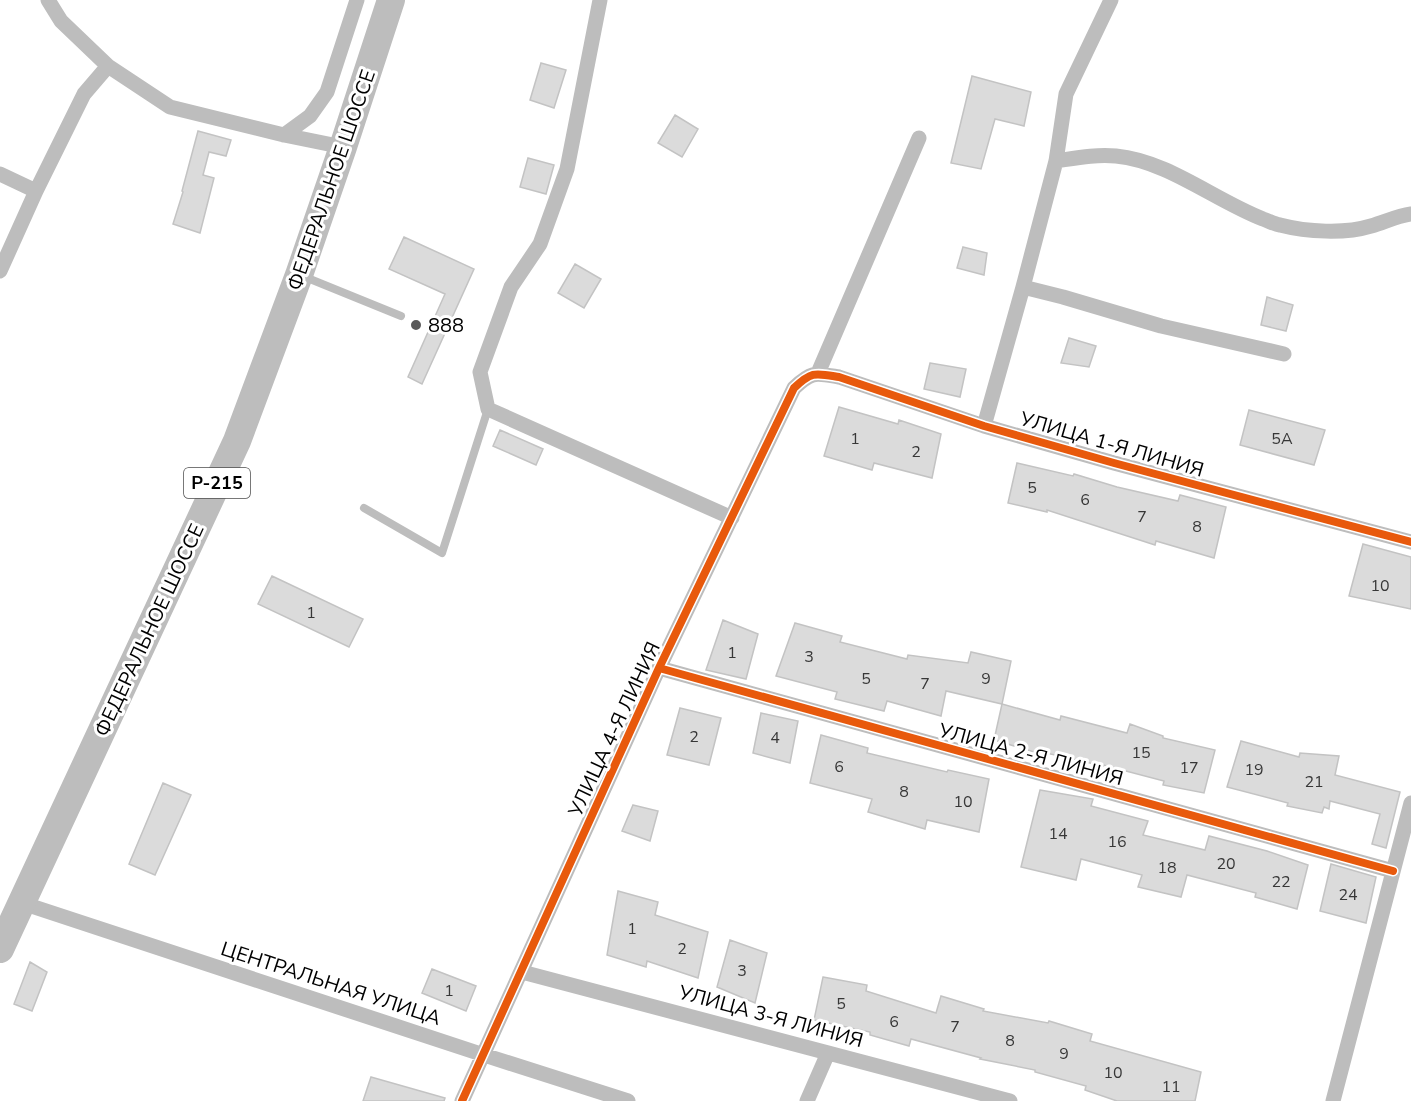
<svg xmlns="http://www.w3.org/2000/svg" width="1411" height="1101" viewBox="0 0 1411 1101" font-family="'Nunito Sans',sans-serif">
  <rect width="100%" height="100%" fill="#fff"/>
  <path fill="#dbdbdb" stroke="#c3c3c3" stroke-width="1.5" d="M 541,63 L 566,70 L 554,108 L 530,100 Z
    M 972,76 L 1031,92 L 1024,126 L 995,119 L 981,169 L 951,163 Z
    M 675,115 L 698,129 L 682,157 L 658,143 Z
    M 198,131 L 231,140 L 226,156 L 209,152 L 203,175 L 214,178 L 200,233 L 173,224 L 183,192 L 182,191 Z
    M 528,158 L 554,165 L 546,194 L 520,187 Z
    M 404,237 L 474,269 L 422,384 L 408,377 L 445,294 L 389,269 Z
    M 963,247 L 987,253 L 984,275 L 957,268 Z
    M 575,264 L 601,279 L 584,308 L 558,293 Z
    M 1267,297 L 1293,305 L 1286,331 L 1261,325 Z
    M 1069,338 L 1096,346 L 1089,367 L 1061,363 Z
    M 930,363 L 966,369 L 960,397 L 924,389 Z
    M 839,407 L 898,424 L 899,420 L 941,434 L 932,478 L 874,463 L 872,470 L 824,456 Z
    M 1249,410 L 1325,430 L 1314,465 L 1240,445 Z
    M 500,430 L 543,449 L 536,465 L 493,446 Z
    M 1017,463 L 1073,476 L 1074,474 L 1117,487 L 1178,501 L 1180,495 L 1226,507 L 1214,558 L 1156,541 L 1155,545 L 1047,510 L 1047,512 L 1008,503 Z
    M 1363,544 L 1411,557 L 1411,609 L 1349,596 Z
    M 272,576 L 363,619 L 349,647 L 258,604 Z
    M 723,620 L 758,634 L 746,679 L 706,670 Z
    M 795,623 L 842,636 L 840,642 L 907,659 L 908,655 L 968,663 L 971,652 L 1011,661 L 1002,704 L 946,691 L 941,716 L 887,701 L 884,711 L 835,699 L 837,692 L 776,676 Z
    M 1002,704 L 1060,720 L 1061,716 L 1127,733 L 1130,724 L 1163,736 L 1163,738 L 1215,750 L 1204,793 L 1163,785 L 1164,781 L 1103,765 L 1103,766 L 1042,752 L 1041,754 L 994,740 Z
    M 680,708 L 721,718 L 709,765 L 667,755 Z
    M 761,713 L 798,721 L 790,763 L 753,753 Z
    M 821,735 L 868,748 L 867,753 L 947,772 L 948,770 L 989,779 L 979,832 L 927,820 L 925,829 L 868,812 L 872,799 L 810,783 Z
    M 1241,741 L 1299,757 L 1300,753 L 1339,756 L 1335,775 L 1400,792 L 1386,848 L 1372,844 L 1380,814 L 1330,801 L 1329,809 L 1324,807 L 1322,813 L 1287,806 L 1288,803 L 1227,787 Z
    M 163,783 L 191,795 L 155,875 L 129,864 Z
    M 1040,790 L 1093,799 L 1091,806 L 1148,821 L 1143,835 L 1205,850 L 1209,836 L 1267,851 L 1308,865 L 1297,909 L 1255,897 L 1256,893 L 1187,875 L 1181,897 L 1138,887 L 1142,875 L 1081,859 L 1076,880 L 1021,867 Z
    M 633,805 L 658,811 L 650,841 L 622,831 Z
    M 1331,864 L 1376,877 L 1366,923 L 1320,911 Z
    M 618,891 L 658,902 L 655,915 L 708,932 L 698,978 L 647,961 L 646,967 L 607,955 Z
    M 730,940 L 767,953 L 755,1003 L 717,987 Z
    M 30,962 L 47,972 L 32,1011 L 14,1004 Z
    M 432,969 L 476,986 L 466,1011 L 422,993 Z
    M 823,977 L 867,985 L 866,991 L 936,1013 L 941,996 L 984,1009 L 983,1011 L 1048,1023 L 1049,1021 L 1092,1034 L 1090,1041 L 1201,1072 L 1195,1101 L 1117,1101 L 1085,1090 L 1086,1086 L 1035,1072 L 1035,1070 L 980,1059 L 981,1058 L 911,1039 L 909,1046 L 870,1035 L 870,1032 L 814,1020 Z
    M 371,1077 L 445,1098 L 444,1101 L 363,1101 Z"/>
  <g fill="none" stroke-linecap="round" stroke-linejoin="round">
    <path stroke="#bdbdbd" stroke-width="8" d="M 305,277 L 401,316
      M 364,508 L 442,553 L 488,409"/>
    <path stroke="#bdbdbd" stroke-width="15" d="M 48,0 L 61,21 L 108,66 L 170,107 L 284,135 L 343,147
      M 600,0 L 567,169 L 540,244 L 511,287 L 480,372 L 488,409 L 732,518
      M 284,135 L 310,116 L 327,92 L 357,0
      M 1056,161 C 1076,158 1096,154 1116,156 C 1168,161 1214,200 1263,219 C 1269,221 1274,224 1280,225 C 1307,232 1345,234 1371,226 C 1385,222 1397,216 1411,214
      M 0,174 L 36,191
      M 0,271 L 36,191 L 84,94 L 108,66
      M 1023,287 L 1063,297 L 1161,326 L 1284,354
      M 818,373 L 919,138
      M 984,426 L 1023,287 L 1056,161 L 1066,94 L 1111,0
      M 659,668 L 1393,871
      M 22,903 L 484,1055 L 628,1101
      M 522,972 L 1010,1101
      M 462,1101 L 659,668 L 794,388 C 812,371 815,373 839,377 L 984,426 L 1114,463 L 1411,542
      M 807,1101 L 828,1053
      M 1333,1101 L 1411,803"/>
    <path stroke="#bdbdbd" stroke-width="28" d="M 0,949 L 237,441 L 299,275 L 343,147 L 391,0"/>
    <g stroke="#fff" stroke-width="11">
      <path id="cycleway" d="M 659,668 L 1393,871
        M 462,1101 L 659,668 L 794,388 C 812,371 815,373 839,377 L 984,426 L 1114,463 L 1411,542"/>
    </g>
    <use href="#cycleway" stroke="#e8590c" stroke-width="8"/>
  </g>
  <circle fill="#595959" stroke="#fff" stroke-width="2" cx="416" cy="325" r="6"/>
  <g text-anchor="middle" stroke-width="6" stroke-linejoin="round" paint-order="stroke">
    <g font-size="16" fill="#373737">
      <text x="855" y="444">1</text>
      <text x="1282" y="444">5А</text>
      <text x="916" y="457">2</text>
      <text x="1032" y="493">5</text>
      <text x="1085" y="505">6</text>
      <text x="1142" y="522">7</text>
      <text x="1197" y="532">8</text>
      <text x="1380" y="591">10</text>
      <text x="311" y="618">1</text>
      <text x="732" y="658">1</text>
      <text x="809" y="662">3</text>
      <text x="866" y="684">5</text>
      <text x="986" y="684">9</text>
      <text x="925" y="689">7</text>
      <text x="694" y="742">2</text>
      <text x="775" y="743">4</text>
      <text x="1141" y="758">15</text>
      <text x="839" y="772">6</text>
      <text x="1189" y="773">17</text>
      <text x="1254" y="775">19</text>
      <text x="1314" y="787">21</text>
      <text x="904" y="797">8</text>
      <text x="963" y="807">10</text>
      <text x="1058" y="839">14</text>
      <text x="1117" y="847">16</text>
      <text x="1226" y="869">20</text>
      <text x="1167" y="873">18</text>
      <text x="1281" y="887">22</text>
      <text x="1348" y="900">24</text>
      <text x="632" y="934">1</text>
      <text x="682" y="954">2</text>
      <text x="742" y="976">3</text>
      <text x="449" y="996">1</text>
      <text x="841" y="1009">5</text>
      <text x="894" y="1027">6</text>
      <text x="955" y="1032">7</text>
      <text x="1010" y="1046">8</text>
      <text x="1064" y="1059">9</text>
      <text x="1113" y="1078">10</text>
      <text x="1171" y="1092">11</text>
    </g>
    <rect fill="#fff" stroke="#4c4c4c" stroke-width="1.5" x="184" y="468" width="66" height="30" rx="4.5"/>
    <g font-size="18" font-weight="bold" fill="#000">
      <text x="217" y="489">Р-215</text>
    </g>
    <g font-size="20" fill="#000" stroke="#fff">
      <text transform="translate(331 180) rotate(-71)" y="7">ФЕДЕРАЛЬНОЕ ШОССЕ</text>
      <text transform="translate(1112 444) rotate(16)" y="7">УЛИЦА 1-Я ЛИНИЯ</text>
      <text transform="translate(149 630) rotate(-65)" y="7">ФЕДЕРАЛЬНОЕ ШОССЕ</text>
      <text transform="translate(614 729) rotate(-65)" y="7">УЛИЦА 4-Я ЛИНИЯ</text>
      <text transform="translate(1031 754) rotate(15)" y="7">УЛИЦА 2-Я ЛИНИЯ</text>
      <text transform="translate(331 983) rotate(18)" y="7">ЦЕНТРАЛЬНАЯ УЛИЦА</text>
      <text transform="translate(771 1016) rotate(15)" y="7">УЛИЦА 3-Я ЛИНИЯ</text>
    </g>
    <g font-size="20" fill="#000" stroke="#fff" text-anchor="start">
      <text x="428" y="332">888</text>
    </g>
  </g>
</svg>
